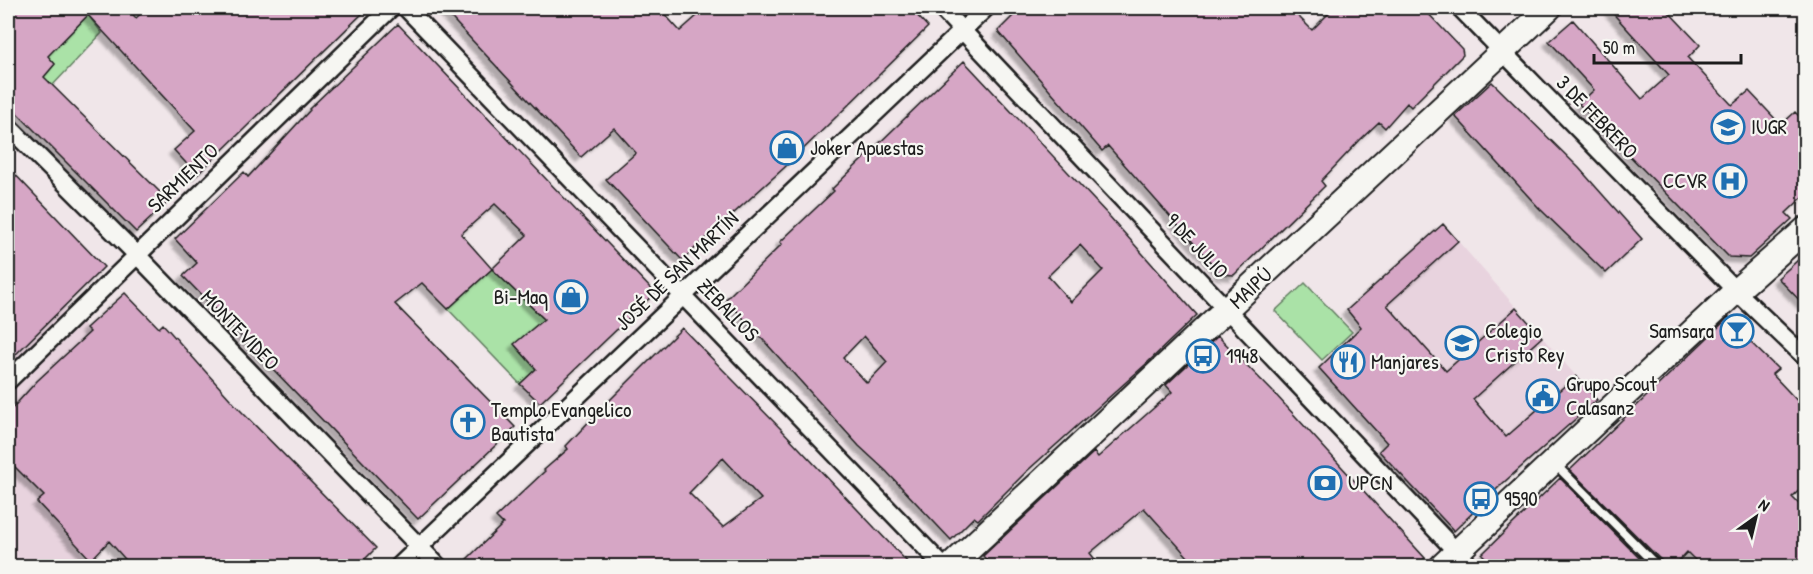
<svg xmlns="http://www.w3.org/2000/svg" width="1813" height="574" viewBox="0 0 1813 574" font-family="'Patrick Hand',sans-serif">
  <defs>
    <filter id="shadow"><feDropShadow dx="-5" dy="5" stdDeviation="1.5" flood-color="#0004"/></filter>
  </defs>
  <rect width="100%" height="100%" fill="#f0e6e9"/>
  <filter id="ink" filterUnits="userSpaceOnUse"><feTurbulence type="fractalNoise" baseFrequency=".0167" numOctaves="2"/><feDisplacementMap in="SourceGraphic" scale="12" xChannelSelector="R" yChannelSelector="G"/><feConvolveMatrix kernelMatrix="1 2 1 2 8 2 1 2 1" color-interpolation-filters="sRGB"/></filter>
  <g filter="url(#ink)">
    <path fill="#e8d3de" d="M 1443,224 L 1597,400 L 1502,484 L 1347,310 Z
      M 8,247 L 156,399 L 43,506 L 93,566 L 8,566 Z"/>
    <path fill="#aae2a7" stroke="#637f62" stroke-width="1.5" d="M 88,15 L 102,33 L 52,86 L 43,77 L 55,64 L 24,31 L 34,21 L 59,45 Z
      M 492,269 L 544,319 L 515,344 L 536,369 L 520,384 L 448,309 Z
      M 1305,283 L 1352,332 L 1322,360 L 1275,311 Z"/>
    <path fill="#d6a6c5" stroke="#1c1c1c" stroke-width="1.5" fill-rule="evenodd" filter="url(#shadow)" d="M 8,8 L 127,8 L 136,18 L 147,8 L 368,8 L 197,175 L 174,150 L 195,131 L 88,15 L 48,56 L 55,64 L 44,77 L 169,201 L 136,232 L 8,104 Z
      M 442,8 L 659,8 L 680,31 L 706,8 L 910,8 L 928,27 L 784,168 L 682,260 L 606,179 L 636,153 L 614,128 L 581,157 Z
      M 1021,8 L 1290,8 L 1312,30 L 1334,8 L 1423,8 L 1462,49 L 1463,55 L 1411,107 L 1407,103 L 1385,128 L 1379,122 L 1360,140 L 1321,181 L 1325,186 L 1234,275 L 1221,274 L 1108,146 L 1102,151 L 998,31 Z
      M 1608,8 L 1665,8 L 1700,45 L 1688,58 L 1732,105 L 1749,91 L 1781,125 L 1795,112 L 1806,123 L 1806,194 L 1786,213 L 1792,219 L 1749,258 L 1729,257 L 1579,104 L 1594,90 L 1549,41 L 1573,20 L 1642,99 L 1669,75 Z
      M 398,24 L 655,293 L 540,403 L 520,384 L 536,369 L 514,344 L 544,319 L 492,269 L 448,309 L 422,283 L 395,304 L 515,427 L 418,519 L 183,276 L 197,263 L 175,239 L 244,172 L 248,177 L 310,110 L 309,109 ZM 495,204 L 527,235 L 492,269 L 461,234 Z
      M 964,61 L 1110,217 L 1197,315 L 1145,365 L 1027,471 L 978,520 L 974,517 L 951,540 L 886,471 L 859,446 L 726,299 L 782,244 L 780,242 L 834,191 L 832,189 ZM 1080,245 L 1103,270 L 1071,302 L 1048,276 ZM 864,336 L 887,362 L 867,383 L 843,358 Z
      M 1492,82 L 1579,168 L 1642,239 L 1606,273 L 1539,208 L 1455,116 Z
      M 8,167 L 104,267 L 8,362 Z
      M 1443,224 L 1458,241 L 1387,305 L 1446,371 L 1516,308 L 1542,337 L 1473,399 L 1506,437 L 1576,376 L 1597,400 L 1502,484 L 1454,531 L 1379,451 L 1387,443 L 1319,368 L 1361,327 L 1347,310 Z
      M 1806,253 L 1806,307 L 1778,278 Z
      M 125,293 L 159,328 L 163,324 L 239,409 L 376,548 L 357,567 L 132,567 L 109,541 L 91,560 L 37,502 L 44,496 L 8,460 L 8,413 L 37,381 L 90,332 L 86,328 Z
      M 1729,317 L 1743,335 L 1778,369 L 1772,374 L 1806,410 L 1806,484 L 1792,497 L 1806,511 L 1806,567 L 1702,567 L 1687,552 L 1673,567 L 1663,567 L 1662,561 L 1570,470 Z
      M 682,328 L 781,429 L 912,567 L 474,567 L 467,559 L 503,524 L 496,517 L 545,471 L 544,470 L 568,449 L 566,446 L 599,411 ZM 723,458 L 761,499 L 723,527 L 689,493 Z
      M 1218,336 L 1276,395 L 1425,558 L 1415,567 L 1197,567 L 1144,508 L 1090,553 L 1101,567 L 993,567 L 983,556 L 1094,452 L 1098,457 L 1172,392 L 1166,385 Z
      M 1560,478 L 1648,567 L 1494,567 L 1482,554 Z"/>
    <g fill="none" stroke-linecap="round" stroke-linejoin="round">
      <g stroke="#1c1c1c" stroke-width="13">
        <path id="lane" d="M 1554,463 L 1657,566"/>
      </g>
      <g stroke="#1c1c1c" stroke-width="21">
        <path id="street" d="M 406,8 L 943,566
          M 941,8 L 1470,566
          M 1460,8 L 1736,291 L 1806,358
          M 8,126 L 137,255 L 438,566
          M 8,381 L 391,8
          M 399,566 L 986,8"/>
      </g>
      <g stroke="#1c1c1c" stroke-width="28">
        <path id="secondary" d="M 951,566 L 1549,8
          M 1442,566 L 1736,291 L 1806,229"/>
      </g>
      <use href="#lane" stroke="#f6f6f2" stroke-width="8"/>
      <use href="#street" stroke="#f6f6f2" stroke-width="16"/>
      <use href="#secondary" stroke="#f6f6f2" stroke-width="24"/>
    </g>
  </g>
  <defs>
    <g id="university-ring" transform="scale(1.725)"><circle r="9.5" fill="#f6f6f2" stroke="#1f6fb2" stroke-width="1.5"/><path d="M0-5L7-2L0 1L-7-2ZM-4 1L0 2.5L4 1V4Q0 6-4 4Z" fill="#1f6fb2"/></g>
    <g id="shop-ring" transform="scale(1.725)"><circle r="9.5" fill="#f6f6f2" stroke="#1f6fb2" stroke-width="1.5"/><path d="M-5-2.5h2.3a2.7 3.5 0 0 1 5.4 0H5L5.5 6h-11ZM-1.5-2.5h3a1.5 2.3 0 0 0-3 0Z" fill="#1f6fb2"/></g>
    <g id="hospital-ring" transform="scale(1.725)"><circle r="9.5" fill="#f6f6f2" stroke="#1f6fb2" stroke-width="1.5"/><path d="M-5-5h3v3.5h4V-5h3V5h-3V1.5h-4V5h-3Z" fill="#1f6fb2"/></g>
    <g id="bar-ring" transform="scale(1.725)"><circle r="9.5" fill="#f6f6f2" stroke="#1f6fb2" stroke-width="1.5"/><path d="M-6-5H6L.8 .8V4.5H3.5V6h-7V4.5H-.8V.8Z" fill="#1f6fb2"/></g>
    <g id="school-ring" transform="scale(1.725)"><circle r="9.5" fill="#f6f6f2" stroke="#1f6fb2" stroke-width="1.5"/><path d="M0-5L7-2L0 1L-7-2ZM-4 1L0 2.5L4 1V4Q0 6-4 4Z" fill="#1f6fb2"/></g>
    <g id="bus-ring" transform="scale(1.725)"><circle r="9.5" fill="#f6f6f2" stroke="#1f6fb2" stroke-width="1.5"/><path d="M-5-6H5V4H4V6H2V4H-2V6H-4V4H-5ZM-3.5-4V0h7V-4ZM-3.5 1.2v1.5H-2V1.2ZM2 1.2v1.5H3.5V1.2Z" fill="#1f6fb2"/></g>
    <g id="restaurant-ring" transform="scale(1.725)"><circle r="9.5" fill="#f6f6f2" stroke="#1f6fb2" stroke-width="1.5"/><path d="M-5-6h1v4h1v-4h1v4h1v-4h1v5L-1.5 .5V6h-2V.5L-5-1ZM5-6V6H3V1.5H1.5Q1.5-4 5-6Z" fill="#1f6fb2"/></g>
    <g id="civic-ring" transform="scale(1.725)"><circle r="9.5" fill="#f6f6f2" stroke="#1f6fb2" stroke-width="1.5"/><path d="M-.6-6.5H3V-4.5H.6V-3L4-1V1h2V6H-6V1h2V-1L-.6-3ZM-1.2 2.5V6h2.4V2.5Z" fill="#1f6fb2"/></g>
    <g id="church-ring" transform="scale(1.725)"><circle r="9.5" fill="#f6f6f2" stroke="#1f6fb2" stroke-width="1.5"/><path d="M-1.2-6h2.4v3.5h3.3v2.4h-3.3V6h-2.4V-.1h-3.3v-2.4h3.3Z" fill="#1f6fb2"/></g>
    <g id="bank-ring" transform="scale(1.725)"><circle r="9.5" fill="#f6f6f2" stroke="#1f6fb2" stroke-width="1.5"/><path d="M-6-4H6V4H-6ZM0-2.3a2.3 2.3 0 1 0 0 4.6a2.3 2.3 0 1 0 0-4.6Z" fill="#1f6fb2"/></g>
  </defs>
  <g fill-rule="evenodd">
    <use href="#university-ring" x="1728" y="127"/>
    <use href="#shop-ring" x="787" y="148"/>
    <use href="#hospital-ring" x="1730" y="181"/>
    <use href="#shop-ring" x="571" y="297"/>
    <use href="#bar-ring" x="1737" y="331"/>
    <use href="#school-ring" x="1462" y="343"/>
    <use href="#bus-ring" x="1203" y="356"/>
    <use href="#restaurant-ring" x="1348" y="362"/>
    <use href="#civic-ring" x="1543" y="396"/>
    <use href="#church-ring" x="468" y="422"/>
    <use href="#bank-ring" x="1325" y="483"/>
    <use href="#bus-ring" x="1481" y="499"/>
  </g>
  <g text-anchor="middle" stroke-width="4.5" stroke-linejoin="round" paint-order="stroke">
    <g font-size="21" fill="#1c1c1c" stroke="#f6f6f2">
      <text transform="translate(1597 117) rotate(46)" y="7">3 DE FEBRERO</text>
      <text transform="translate(183 178) rotate(-44)" y="7">SARMIENTO</text>
      <text transform="translate(1197 246) rotate(47)" y="7">9 DE JULIO</text>
      <text transform="translate(677 271) rotate(-44)" y="7">JOSÉ DE SAN MARTÍN</text>
      <text transform="translate(1251 288) rotate(-43)" y="7">MAIPÚ</text>
      <text transform="translate(728 310) rotate(46)" y="7">ZEBALLOS</text>
      <text transform="translate(240 330) rotate(46)" y="7">MONTEVIDEO</text>
    </g>
    <g font-size="21" fill="#1c1c1c" stroke="#f6f6f2" text-anchor="start">
      <text x="1751" y="134">IUGR</text>
      <text x="810" y="155">Joker Apuestas</text>
      <text x="1707" y="188" text-anchor="end">CCVR</text>
      <text x="548" y="304" text-anchor="end">Bi-Maq</text>
      <text x="1485" y="338">Colegio<tspan x="1485" dy="24">Cristo Rey</tspan></text>
      <text x="1714" y="338" text-anchor="end">Samsara</text>
      <text x="1226" y="363">1948</text>
      <text x="1371" y="369">Manjares</text>
      <text x="1566" y="391">Grupo Scout<tspan x="1566" dy="24">Calasanz</tspan></text>
      <text x="491" y="417">Templo Evangelico<tspan x="491" dy="24">Bautista</tspan></text>
      <text x="1348" y="490">UPCN</text>
      <text x="1504" y="506">9590</text>
    </g>
  </g>
  <rect width="1813" height="574" fill="none" stroke="#f6f6f2" stroke-width="30"/>
  <rect x="15" y="15" width="1783" height="544" fill="none" stroke="#1c1c1c" stroke-width="2" filter="url(#ink)"/>
  <g transform="translate(1756 517) rotate(34)" stroke="#f6f6f2" stroke-width="4.5" paint-order="stroke">
  <path d="M0-4.5L10 22L0 15L-10 22Z" fill="#1c1c1c"/>
  <text y="-9" font-size="16" font-weight="bold" text-anchor="middle" fill="#1c1c1c">N</text>
  </g>
  <path d="M1594 54v9h147v-9" fill="none" stroke="#1c1c1c" stroke-width="3"/>
  <text x="1603" y="54" font-size="18" fill="#1c1c1c" stroke="#f6f6f2" stroke-width="4.5" paint-order="stroke">50 m</text>
</svg>
